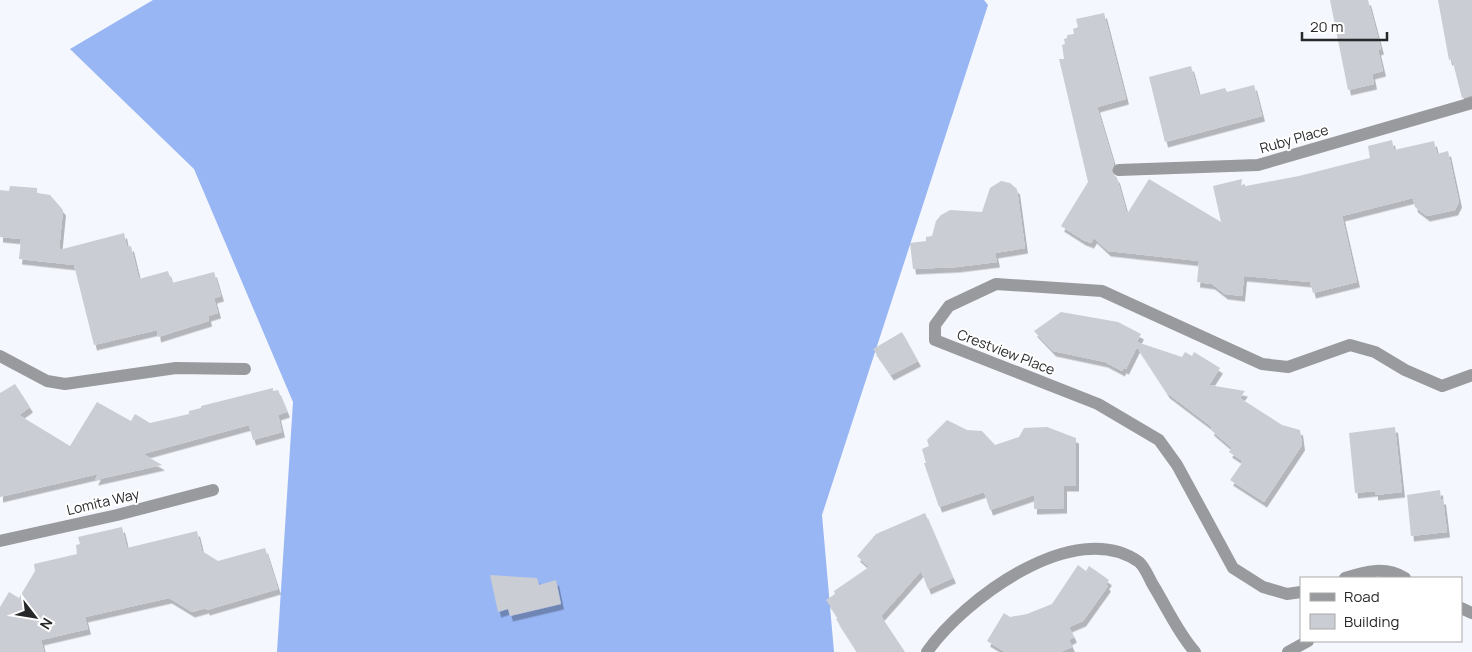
<svg xmlns="http://www.w3.org/2000/svg" width="1472" height="652" viewBox="0 0 1472 652" font-family="Manrope,sans-serif">
  <defs>
    <filter id="shadow"><feDropShadow dx="3" dy="5.5" stdDeviation="0" flood-color="#0004"/></filter>
  </defs>
  <rect width="100%" height="100%" fill="#f4f7fd"/>
  <path fill="#98b5f4" d="M 153,0 L 984,0 L 988,5 L 822,515 L 834,652 L 277,652 L 293,402 L 194,169 L 70,49 Z"/>
  <path fill="#cacdd3" filter="url(#shadow)" d="M 1330,0 L 1368,0 L 1381,49 L 1378,50 L 1383,71 L 1372,74 L 1374,84 L 1348,90 Z
    M 1438,0 L 1472,0 L 1472,95 L 1462,98 L 1452,59 L 1449,60 Z
    M 1104,13 L 1126,99 L 1097,107 L 1114,164 L 1111,171 L 1117,178 L 1127,214 L 1149,179 L 1221,222 L 1213,186 L 1242,179 L 1241,187 L 1299,176 L 1370,158 L 1368,146 L 1392,140 L 1394,150 L 1434,141 L 1437,154 L 1448,151 L 1459,202 L 1455,210 L 1427,216 L 1415,207 L 1413,198 L 1342,216 L 1357,282 L 1313,293 L 1310,282 L 1244,276 L 1242,296 L 1225,294 L 1212,284 L 1197,282 L 1199,261 L 1108,251 L 1094,238 L 1091,243 L 1083,240 L 1061,226 L 1088,182 L 1059,59 L 1064,59 L 1062,45 L 1065,44 L 1064,39 L 1067,38 L 1067,35 L 1074,34 L 1073,29 L 1078,27 L 1076,19 Z
    M 1191,66 L 1199,95 L 1225,88 L 1227,92 L 1254,85 L 1262,116 L 1165,142 L 1149,77 Z
    M 1001,181 L 1010,183 L 1017,189 L 1025,248 L 995,253 L 997,262 L 957,267 L 913,269 L 910,243 L 926,241 L 926,237 L 932,236 L 936,221 L 941,215 L 950,210 L 982,212 L 990,188 Z
    M 10,186 L 37,188 L 37,193 L 50,195 L 63,210 L 59,250 L 124,233 L 127,247 L 131,246 L 139,279 L 168,271 L 172,283 L 214,272 L 221,296 L 214,298 L 218,313 L 208,316 L 209,321 L 158,337 L 157,330 L 94,345 L 74,265 L 19,259 L 21,239 L 0,237 L 0,190 L 9,191 Z
    M 1061,312 L 1118,322 L 1141,334 L 1137,342 L 1182,357 L 1185,352 L 1192,356 L 1194,352 L 1220,368 L 1209,385 L 1245,391 L 1240,398 L 1282,425 L 1300,430 L 1302,445 L 1264,502 L 1230,480 L 1242,463 L 1241,460 L 1229,452 L 1232,448 L 1211,430 L 1212,427 L 1167,393 L 1137,347 L 1126,369 L 1123,368 L 1122,371 L 1105,362 L 1053,351 L 1034,331 Z
    M 902,332 L 918,361 L 891,375 L 873,349 Z
    M 15,384 L 30,407 L 19,415 L 70,446 L 97,402 L 131,421 L 135,414 L 150,423 L 189,414 L 189,411 L 201,408 L 201,406 L 273,388 L 273,391 L 278,390 L 287,412 L 278,415 L 282,432 L 253,440 L 249,425 L 143,454 L 162,465 L 95,480 L 98,474 L 0,497 L 0,393 Z
    M 947,420 L 967,430 L 982,431 L 995,445 L 1019,437 L 1024,428 L 1047,427 L 1076,438 L 1076,486 L 1064,486 L 1064,508 L 1034,509 L 1034,495 L 990,510 L 984,492 L 939,507 L 924,463 L 926,463 L 922,449 L 929,446 L 927,440 Z
    M 1395,427 L 1402,492 L 1375,495 L 1375,491 L 1355,493 L 1349,433 Z
    M 1440,490 L 1441,499 L 1443,499 L 1447,532 L 1411,536 L 1407,495 Z
    M 925,513 L 953,578 L 928,589 L 921,571 L 881,616 L 905,652 L 857,652 L 836,619 L 838,618 L 826,600 L 835,594 L 834,591 L 869,567 L 857,556 L 876,534 Z
    M 122,527 L 127,548 L 197,531 L 202,551 L 218,561 L 265,548 L 278,589 L 207,610 L 206,608 L 192,612 L 169,598 L 85,617 L 88,629 L 41,640 L 44,652 L 0,652 L 0,607 L 9,592 L 19,598 L 35,571 L 34,564 L 77,554 L 76,545 L 80,544 L 78,537 Z
    M 1078,565 L 1086,571 L 1089,566 L 1109,580 L 1106,584 L 1108,586 L 1083,621 L 1069,627 L 1074,637 L 1069,640 L 1072,647 L 1060,652 L 1005,652 L 987,641 L 1004,613 L 1010,617 L 1027,614 L 1052,604 Z
    M 490,575 L 537,578 L 539,585 L 556,580 L 561,604 L 510,616 L 508,609 L 498,612 Z"/>
  <g fill="none" stroke-linecap="round" stroke-linejoin="round">
    <path stroke="#999a9d" stroke-width="12" d="M 1119,170 L 1258,165 L 1472,103
      M 0,356 L 47,381 L 65,384 L 176,368 L 245,369
      M 0,541 L 117,515 L 213,490
      M 1345,578 C 1366,571 1386,566 1405,578
      M 1301,592 L 1287,594 L 1263,587 L 1233,568 L 1177,465 L 1159,440 L 1098,404 L 935,340 L 935,325 L 949,306 L 996,284 L 1102,291 L 1262,364 L 1288,367 L 1350,345 L 1375,352 L 1405,370 L 1442,386 L 1472,375
      M 1461,608 L 1472,613
      M 927,652 C 963,600 1075,516 1139,562 C 1145,567 1149,578 1153,585 C 1166,606 1178,633 1195,652
      M 1288,652 L 1308,641"/>
  </g>
  <g text-anchor="middle" stroke-width="4" stroke-linejoin="round" paint-order="stroke">
    <g font-size="14" fill="#27282a" stroke="#fff">
      <text transform="translate(1294 139) rotate(-16)" y="5">Ruby Place</text>
      <text transform="translate(1006 352) rotate(21)" y="5">Crestview Place</text>
      <text transform="translate(103 502) rotate(-13)" y="5">Lomita Way</text>
    </g>
  </g>
  <rect x="1300" y="577" width="162" height="65" fill="#ffffff" stroke="#a9a9aa"/>
  <rect x="1310" y="593" width="25" height="8" fill="#999a9d" stroke="#a9a9aa"/>
  <text x="1344" y="602" font-size="15" fill="#27282a">Road</text>
  <rect x="1310" y="614" width="25" height="15" fill="#cacdd3" stroke="#a9a9aa"/>
  <text x="1344" y="627" font-size="15" fill="#27282a">Building</text>
  <g transform="translate(35 617) rotate(121)" stroke="#ffffff" stroke-width="4" paint-order="stroke">
  <path d="M0-4L9 19L0 12L-9 19Z" fill="#27282a"/>
  <text y="-8" font-size="14" font-weight="bold" text-anchor="middle" fill="#27282a">N</text>
  </g>
  <path d="M1302 32v8h85v-8" fill="none" stroke="#27282a" stroke-width="2.5"/>
  <text x="1310" y="32" font-size="15" fill="#27282a" stroke="#ffffff" stroke-width="4" paint-order="stroke">20 m</text>
</svg>
